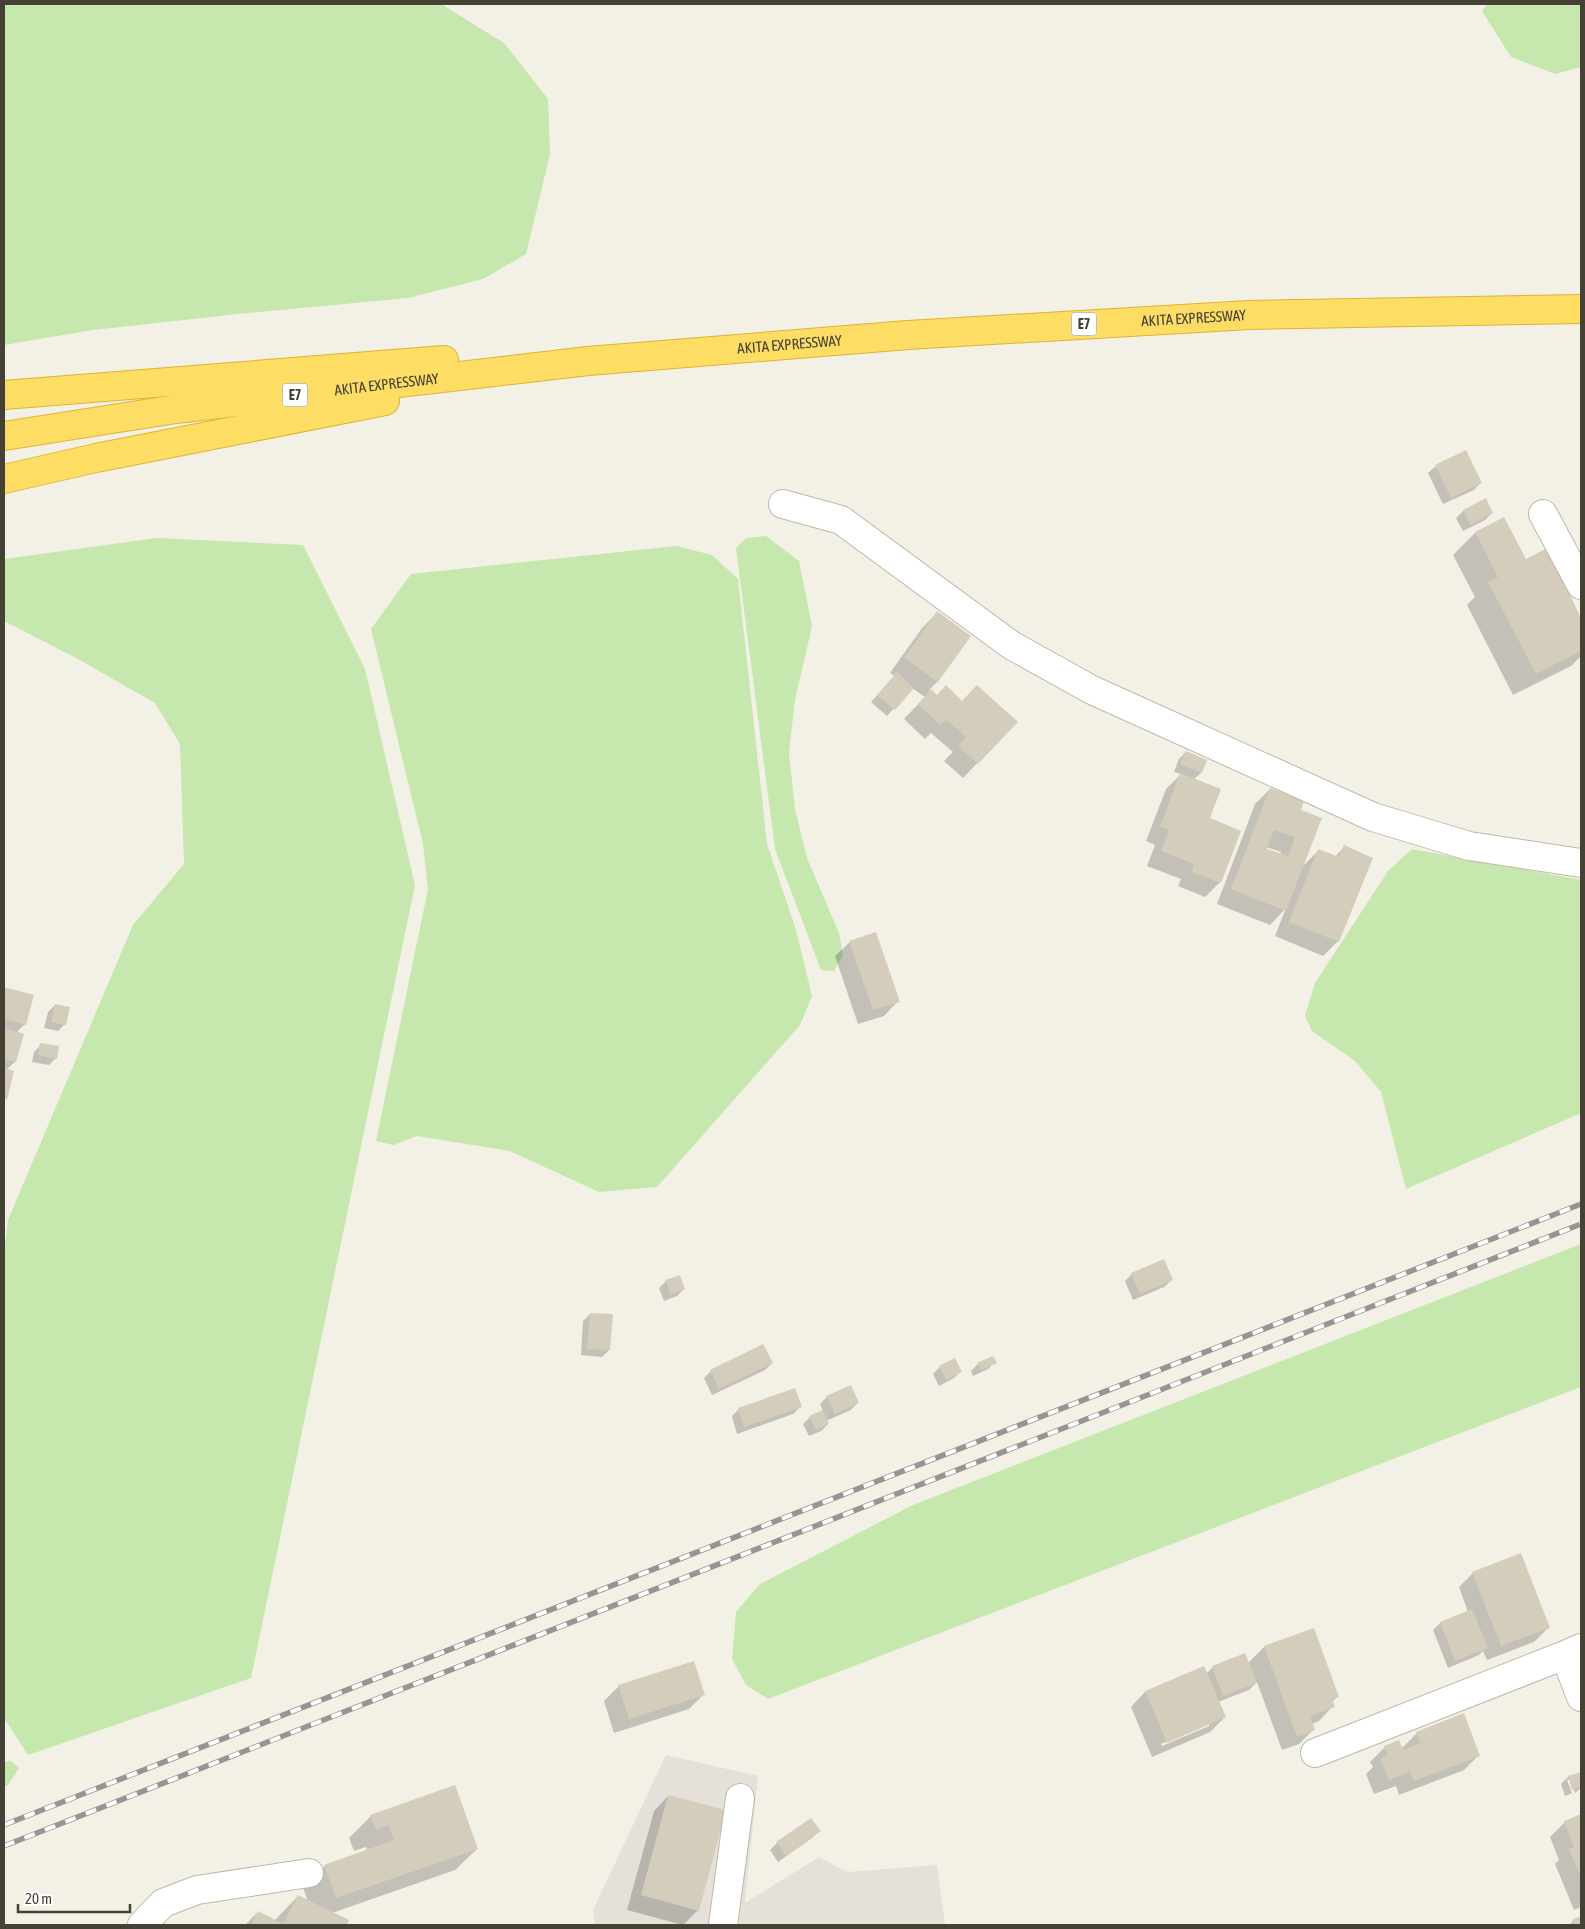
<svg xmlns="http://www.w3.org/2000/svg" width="1585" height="1929" viewBox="0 0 1585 1929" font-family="'Asap Condensed',sans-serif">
  <rect width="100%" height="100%" fill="#f3f0e5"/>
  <path fill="#e5e1da" d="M 666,1755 L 758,1776 L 745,1903 L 819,1857 L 847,1872 L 937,1865 L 945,1925 L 595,1925 L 593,1910 Z"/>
  <path fill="#c6e7ae" d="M 4,4 L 441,4 L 504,43 L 548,99 L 550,154 L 526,254 L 483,279 L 408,298 L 238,314 L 93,330 L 4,345 Z
    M 1487,4 L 1581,4 L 1581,67 L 1555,74 L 1511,57 L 1482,11 Z
    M 766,536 L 799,561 L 812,626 L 795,700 L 789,753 L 795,809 L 807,858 L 839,933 L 843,955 L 834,971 L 821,970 L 775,849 L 736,548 L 746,538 Z
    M 157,538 L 303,545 L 365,669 L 415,885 L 251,1678 L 28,1755 L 4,1718 L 4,1254 L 8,1220 L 133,925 L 184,864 L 180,744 L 155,703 L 78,659 L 4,621 L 4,559 Z
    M 676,546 L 712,555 L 738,579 L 767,844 L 796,930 L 812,996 L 800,1025 L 657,1187 L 599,1192 L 510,1151 L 417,1136 L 393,1145 L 376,1141 L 428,889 L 423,844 L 371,629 L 411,574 Z
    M 1412,849 L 1581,880 L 1581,1113 L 1406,1189 L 1381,1092 L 1355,1061 L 1312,1031 L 1305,1016 L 1315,983 L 1388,871 Z
    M 1581,1244 L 1581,1387 L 768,1699 L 746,1685 L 732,1659 L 736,1612 L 760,1584 L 913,1505 Z
    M 11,1761 L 19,1768 L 8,1785 L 4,1787 L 4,1762 Z"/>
  <path fill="#0003" fill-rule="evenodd" d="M 1436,466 L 1481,482 L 1474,490 L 1443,504 L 1428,473 Z
    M 1463,511 L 1492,513 L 1485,520 L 1463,531 L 1456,518 Z
    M 1503,519 L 1525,561 L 1572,585 L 1566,591 L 1581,620 L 1581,656 L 1571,666 L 1513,695 L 1467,605 L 1475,597 L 1453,555 L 1475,533 Z
    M 937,613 L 938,681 L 929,690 L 936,696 L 962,702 L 1016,722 L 963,778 L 944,761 L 953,752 L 931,733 L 925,739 L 904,719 L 925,697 L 912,688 L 887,716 L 871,702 L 895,676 L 890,673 L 922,628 Z
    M 1186,752 L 1201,773 L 1194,779 L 1208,819 L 1220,882 L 1205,897 L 1178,886 L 1181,879 L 1147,866 L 1155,845 L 1146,841 L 1166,789 L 1181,774 L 1174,772 L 1179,759 Z
    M 1270,789 L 1299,810 L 1301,868 L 1319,850 L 1335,857 L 1344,847 L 1338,941 L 1323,956 L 1275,936 L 1286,908 L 1270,925 L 1217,904 L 1255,804 ZM 1266,847 L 1281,852 L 1280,855 L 1265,850 Z
    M 850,942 L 898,1001 L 884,1016 L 858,1024 L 835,956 Z
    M 4,989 L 32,996 L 25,1024 L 16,1033 L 22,1035 L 15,1062 L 6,1070 L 5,1099 L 4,1101 Z
    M 55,1005 L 65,1024 L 58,1031 L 44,1028 L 48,1012 Z
    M 41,1045 L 56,1058 L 49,1065 L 32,1062 L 34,1052 Z
    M 1132,1274 L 1172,1280 L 1164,1287 L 1133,1300 L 1125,1281 Z
    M 666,1281 L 684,1289 L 677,1296 L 664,1301 L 659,1288 Z
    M 590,1314 L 609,1350 L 602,1357 L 581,1355 L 583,1321 Z
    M 955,1360 L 961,1371 L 954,1378 L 939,1386 L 933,1374 L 940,1367 Z
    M 995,1362 L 988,1369 L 973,1376 L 971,1371 L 978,1364 Z
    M 772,1363 L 765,1370 L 712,1395 L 704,1378 L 711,1371 Z
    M 827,1397 L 858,1402 L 851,1410 L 826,1421 L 828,1424 L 821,1431 L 809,1436 L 803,1424 L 810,1417 L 823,1411 L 820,1404 Z
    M 800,1407 L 793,1414 L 737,1434 L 732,1416 L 739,1409 Z
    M 1473,1573 L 1549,1627 L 1534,1642 L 1487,1660 L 1483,1651 L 1479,1655 L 1448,1668 L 1433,1630 L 1440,1623 L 1468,1612 L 1459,1587 Z
    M 1313,1630 L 1338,1696 L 1332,1702 L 1333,1706 L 1319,1721 L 1312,1724 L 1314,1729 L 1299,1744 L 1282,1750 L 1257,1682 L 1249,1690 L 1218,1702 L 1225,1717 L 1210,1732 L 1152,1757 L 1131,1707 L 1145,1692 L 1204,1668 L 1206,1674 L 1213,1667 L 1248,1663 L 1264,1647 ZM 1209,1723 L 1209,1726 L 1162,1746 L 1161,1744 Z
    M 619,1686 L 704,1694 L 689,1709 L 614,1733 L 604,1701 Z
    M 1417,1733 L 1479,1755 L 1464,1770 L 1399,1795 L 1396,1786 L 1374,1794 L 1366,1774 L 1373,1767 L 1370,1762 L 1385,1747 L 1401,1749 Z
    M 1580,1773 L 1581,1788 L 1575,1793 L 1570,1780 L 1567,1780 L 1572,1793 L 1565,1796 L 1561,1784 L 1568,1777 Z
    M 668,1796 L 698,1910 L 683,1925 L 627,1910 L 654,1811 Z
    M 371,1816 L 477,1849 L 455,1870 L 332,1913 L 347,1921 L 345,1925 L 245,1925 L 258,1912 L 274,1921 L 298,1896 L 308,1901 L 303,1888 L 325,1866 L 368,1851 L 366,1847 L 354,1851 L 349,1838 Z
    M 1581,1816 L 1581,1907 L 1574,1910 L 1555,1864 L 1559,1860 L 1550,1837 L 1565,1822 Z
    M 819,1831 L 812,1838 L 778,1862 L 770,1850 L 777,1843 Z
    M 1581,1918 L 1581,1925 L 1569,1925 L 1573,1921 Z"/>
  <path fill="#d4cdbb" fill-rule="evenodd" d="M 1466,450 L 1482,483 L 1451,498 L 1435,465 Z
    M 1486,498 L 1493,513 L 1471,525 L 1463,510 Z
    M 1504,517 L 1526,559 L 1553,545 L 1574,585 L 1567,589 L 1581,618 L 1581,651 L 1536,674 L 1488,582 L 1498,577 L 1475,532 Z
    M 937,611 L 971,636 L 938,682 L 904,658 Z
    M 897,672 L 914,688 L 895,710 L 877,695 Z
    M 946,685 L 962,701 L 977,685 L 1018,722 L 978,764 L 958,746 L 966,737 L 946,719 L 940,725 L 918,704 L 931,689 L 937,695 Z
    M 1186,751 L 1207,760 L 1202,773 L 1180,764 Z
    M 1180,773 L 1221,789 L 1210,818 L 1241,831 L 1221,883 L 1192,872 L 1194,864 L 1161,851 L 1169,830 L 1160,827 Z
    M 1270,788 L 1304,801 L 1301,810 L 1322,818 L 1286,911 L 1231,889 ZM 1274,830 L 1295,837 L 1288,856 L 1267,849 Z
    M 1344,845 L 1373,858 L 1339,942 L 1289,922 L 1318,849 L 1339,857 Z
    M 876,932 L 900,1002 L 873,1010 L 849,941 Z
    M 4,987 L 34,995 L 26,1025 L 4,1019 Z
    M 55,1004 L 70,1007 L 66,1025 L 51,1022 Z
    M 4,1028 L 24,1034 L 16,1062 L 4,1059 Z
    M 40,1043 L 59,1046 L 57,1059 L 38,1055 Z
    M 4,1068 L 14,1071 L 7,1100 L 4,1099 Z
    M 1164,1259 L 1173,1280 L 1140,1294 L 1131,1273 Z
    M 680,1275 L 685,1289 L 671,1295 L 665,1280 Z
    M 590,1313 L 613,1314 L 610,1350 L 587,1349 Z
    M 763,1344 L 773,1363 L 719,1389 L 710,1370 Z
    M 993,1356 L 997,1363 L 981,1370 L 977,1363 Z
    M 955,1358 L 962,1372 L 946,1380 L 939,1366 Z
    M 851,1385 L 859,1403 L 835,1414 L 826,1396 Z
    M 795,1388 L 802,1407 L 744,1427 L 738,1408 Z
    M 823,1410 L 829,1424 L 816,1430 L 809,1416 Z
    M 1521,1553 L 1550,1628 L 1501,1646 L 1472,1572 Z
    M 1472,1609 L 1488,1648 L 1455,1661 L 1440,1622 Z
    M 1314,1628 L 1339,1697 L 1332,1699 L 1335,1707 L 1310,1716 L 1315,1730 L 1297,1737 L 1264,1646 Z
    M 1245,1653 L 1257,1683 L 1223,1696 L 1212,1666 Z
    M 694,1661 L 705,1695 L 629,1719 L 618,1685 Z
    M 1204,1666 L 1226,1717 L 1167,1743 L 1145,1691 Z
    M 1464,1713 L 1480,1756 L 1414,1781 L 1410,1772 L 1389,1780 L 1380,1758 L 1388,1755 L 1384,1746 L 1399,1740 L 1403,1750 L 1420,1743 L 1416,1732 Z
    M 1581,1772 L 1581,1787 L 1572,1790 L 1568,1776 Z
    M 455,1785 L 478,1849 L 336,1898 L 324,1865 L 394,1840 L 388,1825 L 376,1830 L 370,1815 Z
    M 668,1795 L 726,1810 L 699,1911 L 641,1895 Z
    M 1581,1814 L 1581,1878 L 1569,1849 L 1574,1847 L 1564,1821 Z
    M 811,1818 L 821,1831 L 786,1856 L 776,1842 Z
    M 298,1895 L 349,1920 L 347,1925 L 251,1925 L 258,1911 L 283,1924 Z
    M 1581,1916 L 1581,1925 L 1574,1925 L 1572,1920 Z"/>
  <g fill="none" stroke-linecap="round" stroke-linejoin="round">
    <g stroke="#beb9a8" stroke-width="30">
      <path id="street" d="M 783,504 L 841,520 L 1011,645 L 1092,690 L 1373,817 L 1469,846 L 1581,863
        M 1543,514 L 1581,585
        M 1581,1648 L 1565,1655 L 1581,1697
        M 1315,1753 L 1565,1655
        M 142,1925 L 163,1903 L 197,1890 L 309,1873
        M 723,1925 L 740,1798"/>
    </g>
    <g stroke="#ddb335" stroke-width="30">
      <g id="highway">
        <path d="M 4,395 L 444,360"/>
        <path id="s1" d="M 4,436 L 176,409 L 588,361 L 908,335 L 1249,315 L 1581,309"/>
        <path d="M 4,479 L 96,458 L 385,401"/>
      </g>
    </g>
    <use href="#street" stroke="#fff" stroke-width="28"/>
    <use href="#highway" stroke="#fedd65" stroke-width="28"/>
    <g stroke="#959595" stroke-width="5.5">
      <path id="rail" d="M 4,1825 L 1581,1204
        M 4,1846 L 1581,1224"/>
    </g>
    <use href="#rail" stroke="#fff" stroke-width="4" stroke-dasharray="11" stroke-linecap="butt"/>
  </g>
  <g text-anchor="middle" stroke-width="4.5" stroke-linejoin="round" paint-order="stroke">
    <g fill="#fff" stroke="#7d7a72" stroke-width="1">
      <rect x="1071.5" y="312.5" width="25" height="23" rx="4"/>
      <rect x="282.5" y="383.5" width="25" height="23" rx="4"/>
    </g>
    <g font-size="14" font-weight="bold" fill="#454135">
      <text x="1084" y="329">E7</text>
      <text x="295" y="400">E7</text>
    </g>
    <g font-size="15" fill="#454135" stroke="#fff">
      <text dy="5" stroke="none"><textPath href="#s1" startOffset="1196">AKITA EXPRESSWAY</textPath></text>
      <text dy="5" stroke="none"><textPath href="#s1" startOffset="791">AKITA EXPRESSWAY</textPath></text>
      <text dy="5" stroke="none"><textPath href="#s1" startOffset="386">AKITA EXPRESSWAY</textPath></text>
    </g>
  </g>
  <rect width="1585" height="1929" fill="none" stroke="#454135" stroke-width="10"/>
  <path d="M18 1904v8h112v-8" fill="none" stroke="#454135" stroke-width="2.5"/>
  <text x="25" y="1904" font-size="15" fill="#454135" stroke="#ffffff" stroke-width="4" paint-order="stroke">20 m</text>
</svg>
